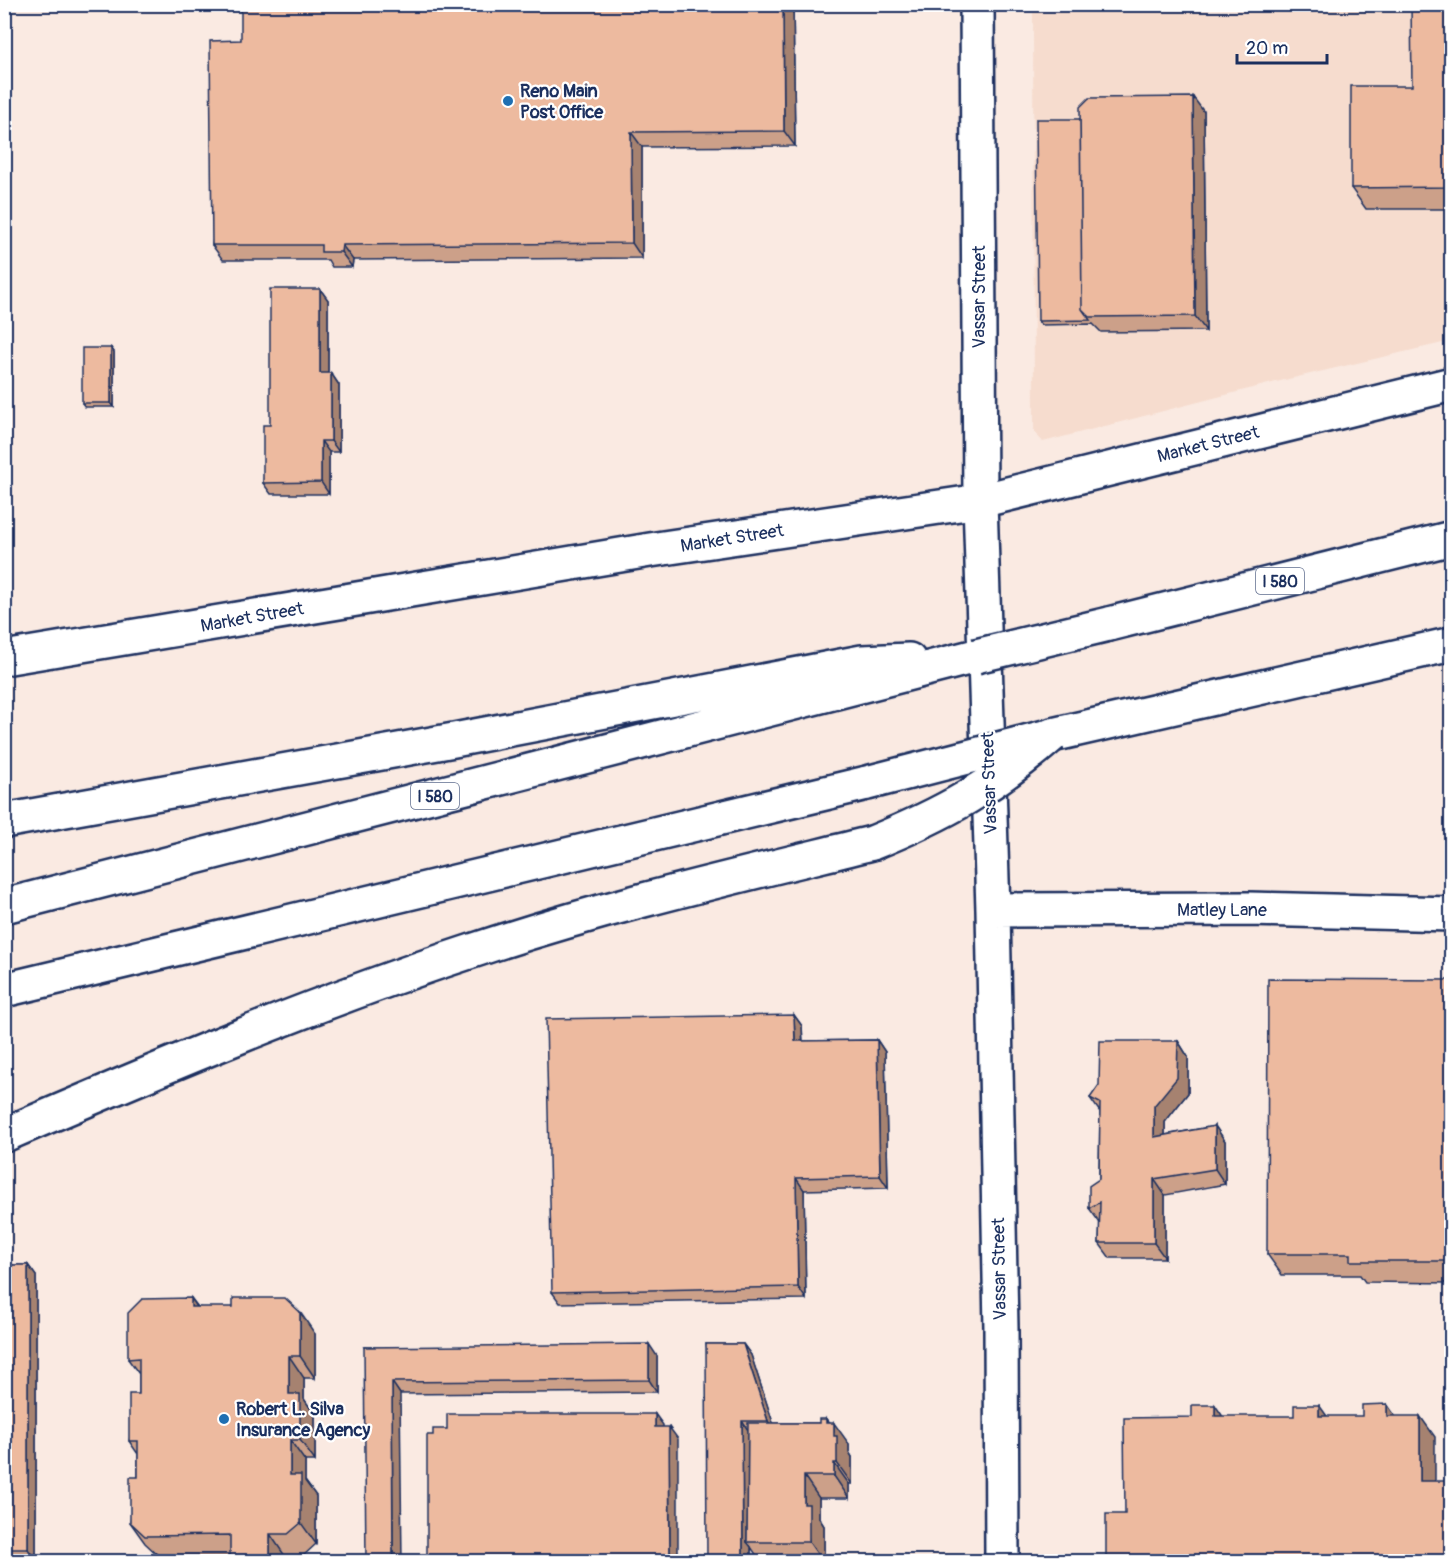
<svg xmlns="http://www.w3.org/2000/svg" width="1456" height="1566" viewBox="0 0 1456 1566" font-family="Pangolin,sans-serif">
  <rect width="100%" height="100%" fill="#faeae2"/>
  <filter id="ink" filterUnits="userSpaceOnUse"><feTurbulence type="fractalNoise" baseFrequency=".0167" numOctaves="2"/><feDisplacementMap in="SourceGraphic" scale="12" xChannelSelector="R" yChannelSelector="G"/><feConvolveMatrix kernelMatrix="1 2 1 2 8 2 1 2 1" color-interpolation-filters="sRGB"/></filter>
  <g filter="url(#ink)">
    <path fill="#f6dcce" d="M 1278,4 L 1451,5 L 1451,341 L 1276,382 L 1043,442 L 1034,432 L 1033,12 L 1278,11 Z"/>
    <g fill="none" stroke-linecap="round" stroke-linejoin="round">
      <g stroke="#1b2f5e" stroke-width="38">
        <path id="minor" d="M 977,4 L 980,501 L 993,910 L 1001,1329 L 1002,1562
          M 4,658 L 650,550 L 980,501 L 1452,384
          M 993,910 L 1248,909 L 1452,914"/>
      </g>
      <g stroke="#1b2f5e" stroke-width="38">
        <path id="highway" d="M 1109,624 L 1452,538
          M 1052,735 L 1452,644
          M 4,821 L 454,740 L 862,662 L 909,660
          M 4,906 L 976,656
          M 4,990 L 867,783
          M 4,1135 C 158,1069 313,1003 472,951 C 603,907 738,876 872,843"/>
      </g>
      <use href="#minor" stroke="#fff" stroke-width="33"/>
      <use href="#highway" stroke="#fff" stroke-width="33"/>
      <g stroke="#1b2f5e" stroke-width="38" stroke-linecap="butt">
        <path id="highway-bridge" d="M 976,656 L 1109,624
          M 867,783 L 1045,737
          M 872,843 C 944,814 994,786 1052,735"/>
      </g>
      <use href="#highway-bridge" stroke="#fff" stroke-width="33"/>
    </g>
    <path fill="#cca089" stroke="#1b2f5e" stroke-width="1.5" d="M 793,4 L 795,146 L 642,147 L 642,258 L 353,260 L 352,267 L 332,267 L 328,260 L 223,260 L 212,245 L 241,40 Z
      M 1452,4 L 1452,209 L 1366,209 L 1351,188 L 1412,86 Z
      M 1204,112 L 1206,331 L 1101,332 L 1093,324 L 1041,325 L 1038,321 Z
      M 320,289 L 328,300 L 328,373 L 331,373 L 339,385 L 339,452 L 329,452 L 329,494 L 271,494 L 263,483 L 270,425 Z
      M 111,348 L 114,352 L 114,407 L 85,407 L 82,403 Z
      M 1452,980 L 1452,1283 L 1365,1282 L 1360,1275 L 1282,1275 L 1267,1254 Z
      M 794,1015 L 802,1026 L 803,1041 L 877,1040 L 885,1052 L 888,1188 L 804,1190 L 806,1299 L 560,1303 L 552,1292 Z
      M 1178,1041 L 1188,1057 L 1188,1093 L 1165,1122 L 1165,1135 L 1215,1126 L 1225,1141 L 1225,1184 L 1165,1195 L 1165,1258 L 1110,1258 L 1099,1243 L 1100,1223 L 1089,1208 L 1099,1179 L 1100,1112 L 1090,1098 Z
      M 4,1265 L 28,1265 L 36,1276 L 36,1561 L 4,1561 Z
      M 191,1298 L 198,1307 L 315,1334 L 315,1378 L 304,1378 L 304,1399 L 315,1415 L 315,1461 L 305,1461 L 305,1481 L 316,1496 L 316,1544 L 303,1556 L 285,1556 L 285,1562 L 230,1557 L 160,1557 L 145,1543 L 130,1522 L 138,1477 L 138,1454 L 129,1441 L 139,1394 L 139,1374 L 128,1359 Z
      M 706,1344 L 743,1344 L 751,1355 L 773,1423 L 819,1423 L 826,1419 L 849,1444 L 849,1452 L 852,1457 L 852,1484 L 849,1484 L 849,1498 L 819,1498 L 819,1518 L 824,1526 L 824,1562 L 761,1562 L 751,1547 L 751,1562 Z
      M 364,1347 L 657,1356 L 657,1392 L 400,1394 Z"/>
    <path fill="#a6826f" stroke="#1b2f5e" stroke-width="1.5" d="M 783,4 L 793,4 L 795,146 L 784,131 Z
      M 1193,97 L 1204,112 L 1206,331 L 1195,316 Z
      M 631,132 L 642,147 L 642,258 L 632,243 Z
      M 342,245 L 353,260 L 352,267 L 341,252 Z
      M 320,289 L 328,300 L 328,385 L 320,373 Z
      M 111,348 L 114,352 L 114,407 L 111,403 Z
      M 331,373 L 339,385 L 339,452 L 331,441 Z
      M 321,441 L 329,452 L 329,494 L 321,482 Z
      M 794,1015 L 802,1026 L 803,1053 L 795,1041 Z
      M 877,1040 L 885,1052 L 888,1188 L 880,1176 Z
      M 1178,1041 L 1188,1057 L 1188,1093 L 1165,1122 L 1165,1152 L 1154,1137 L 1154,1106 Z
      M 1215,1126 L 1225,1141 L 1225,1184 L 1215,1169 Z
      M 796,1178 L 804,1190 L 806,1299 L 798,1287 Z
      M 1154,1179 L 1165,1195 L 1165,1258 L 1154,1243 Z
      M 28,1265 L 36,1276 L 36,1561 L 28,1549 Z
      M 191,1298 L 206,1320 L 191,1307 Z
      M 300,1312 L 315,1334 L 315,1378 L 300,1356 Z
      M 649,1344 L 657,1356 L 657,1392 L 649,1380 Z
      M 743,1344 L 751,1355 L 776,1432 L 768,1421 Z
      M 289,1356 L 304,1378 L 304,1399 L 315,1415 L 315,1461 L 300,1440 L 289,1394 Z
      M 392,1382 L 400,1394 L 402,1562 L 393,1562 Z
      M 1387,1404 L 1402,1426 L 1387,1416 Z
      M 1215,1405 L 1230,1427 L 1215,1416 Z
      M 1319,1405 L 1334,1426 L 1319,1416 Z
      M 655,1414 L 663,1425 L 663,1439 L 655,1427 Z
      M 1420,1416 L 1435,1437 L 1435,1502 L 1420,1481 Z
      M 826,1419 L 834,1431 L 834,1423 L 849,1444 L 849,1452 L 852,1457 L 852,1484 L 837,1463 L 826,1423 Z
      M 742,1421 L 750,1433 L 747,1542 L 751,1547 L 751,1562 L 743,1562 Z
      M 669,1427 L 678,1439 L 678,1562 L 670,1562 Z
      M 290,1440 L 305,1461 L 305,1481 L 316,1496 L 316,1544 L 301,1523 L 290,1475 Z
      M 834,1463 L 849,1484 L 849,1498 L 834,1476 Z
      M 804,1476 L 819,1498 L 819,1518 L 824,1526 L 824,1562 L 823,1562 L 809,1542 L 804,1504 Z
      M 270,1534 L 285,1556 L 285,1562 L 270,1562 Z"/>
    <path fill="#edba9f" stroke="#1b2f5e" stroke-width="1.5" d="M 241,4 L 783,4 L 784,131 L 631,132 L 632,243 L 342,245 L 341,252 L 321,252 L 321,245 L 212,245 L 210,41 L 241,40 Z
      M 1411,4 L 1452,4 L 1452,187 L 1351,188 L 1351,86 L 1412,86 Z
      M 1193,97 L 1195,316 L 1090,317 L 1082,309 L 1080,107 L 1089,98 Z
      M 1036,119 L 1080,119 L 1082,309 L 1090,320 L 1038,321 Z
      M 270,289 L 320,289 L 320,373 L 331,373 L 331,441 L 321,441 L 321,482 L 263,483 L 263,425 L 270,425 Z
      M 82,348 L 111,348 L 111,403 L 82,403 Z
      M 1268,979 L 1452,980 L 1452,1261 L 1350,1261 L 1350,1254 L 1267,1254 Z
      M 794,1015 L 795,1041 L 877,1040 L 880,1176 L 796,1178 L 798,1287 L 552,1292 L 546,1019 Z
      M 1100,1041 L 1178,1041 L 1177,1078 L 1154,1106 L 1154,1137 L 1215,1126 L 1215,1169 L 1154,1179 L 1154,1243 L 1099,1243 L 1100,1202 L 1089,1208 L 1089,1186 L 1099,1179 L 1100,1103 L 1090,1098 L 1099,1085 Z
      M 4,1265 L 28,1265 L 28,1549 L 4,1549 Z
      M 191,1298 L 191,1307 L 233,1307 L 233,1298 L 285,1298 L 300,1312 L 300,1356 L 289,1356 L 289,1394 L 300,1394 L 300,1440 L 290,1440 L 290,1475 L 301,1475 L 301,1523 L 288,1534 L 270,1534 L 270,1562 L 230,1562 L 230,1535 L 145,1536 L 130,1522 L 130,1477 L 138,1477 L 138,1441 L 129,1441 L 129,1394 L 139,1394 L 139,1358 L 128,1359 L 128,1313 L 142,1299 Z
      M 649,1344 L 649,1380 L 392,1382 L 393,1562 L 366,1562 L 364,1347 Z
      M 706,1344 L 743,1344 L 768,1421 L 742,1421 L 743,1562 L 707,1562 Z
      M 1387,1404 L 1387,1416 L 1420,1416 L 1420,1481 L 1452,1481 L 1452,1562 L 1106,1562 L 1106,1514 L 1125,1514 L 1124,1418 L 1192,1417 L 1192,1405 L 1215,1405 L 1215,1416 L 1294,1416 L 1294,1405 L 1319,1405 L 1319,1416 L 1362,1416 L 1362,1405 Z
      M 447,1414 L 655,1414 L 655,1427 L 669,1427 L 670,1562 L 427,1562 L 427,1435 L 433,1435 L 433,1429 L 447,1429 Z
      M 819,1419 L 826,1419 L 826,1423 L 834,1423 L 834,1436 L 837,1436 L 837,1463 L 834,1463 L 834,1476 L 804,1476 L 804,1504 L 809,1504 L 809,1542 L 747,1542 L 748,1423 L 819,1423 Z"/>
  </g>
  <g fill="#1f6fb2" stroke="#fff" stroke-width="2">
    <circle cx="508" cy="101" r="6"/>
    <circle cx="224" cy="1419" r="6"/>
  </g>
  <g text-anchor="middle" stroke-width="4.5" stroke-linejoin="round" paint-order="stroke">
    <g fill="#fff" stroke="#5f6d8e" stroke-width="1.5">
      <rect x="1256" y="568" width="48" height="26" rx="4.5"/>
      <rect x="411" y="783" width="48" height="26" rx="4.5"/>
    </g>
    <g font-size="16" font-weight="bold" fill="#1b2f5e">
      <text x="1280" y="587">I 580</text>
      <text x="435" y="802">I 580</text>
    </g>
    <g font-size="18" font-weight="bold" fill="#1b2f5e" stroke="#fff" text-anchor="start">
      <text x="520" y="97">Reno Main<tspan x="520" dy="21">Post Office</tspan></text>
      <text x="236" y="1415">Robert L. Silva<tspan x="236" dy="21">Insurance Agency</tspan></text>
    </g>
    <g font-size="18" fill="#1b2f5e" stroke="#fff">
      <text transform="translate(979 297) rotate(-90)" y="6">Vassar Street</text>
      <text transform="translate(1208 444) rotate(-14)" y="6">Market Street</text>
      <text transform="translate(732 538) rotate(-9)" y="6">Market Street</text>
      <text transform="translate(252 617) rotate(-10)" y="6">Market Street</text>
      <text transform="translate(989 783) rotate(-92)" y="6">Vassar Street</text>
      <text x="1222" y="916">Matley Lane</text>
      <text transform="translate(999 1269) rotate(-91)" y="6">Vassar Street</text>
    </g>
  </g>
  <rect width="1456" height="1566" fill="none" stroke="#fff" stroke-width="24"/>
  <rect x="12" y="12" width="1432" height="1542" fill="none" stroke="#1b2f5e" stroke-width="2" filter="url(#ink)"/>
  <path d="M1237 54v9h90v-9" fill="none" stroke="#1b2f5e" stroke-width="3"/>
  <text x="1246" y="54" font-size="18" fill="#1b2f5e" stroke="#ffffff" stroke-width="4.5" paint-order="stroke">20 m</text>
</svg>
